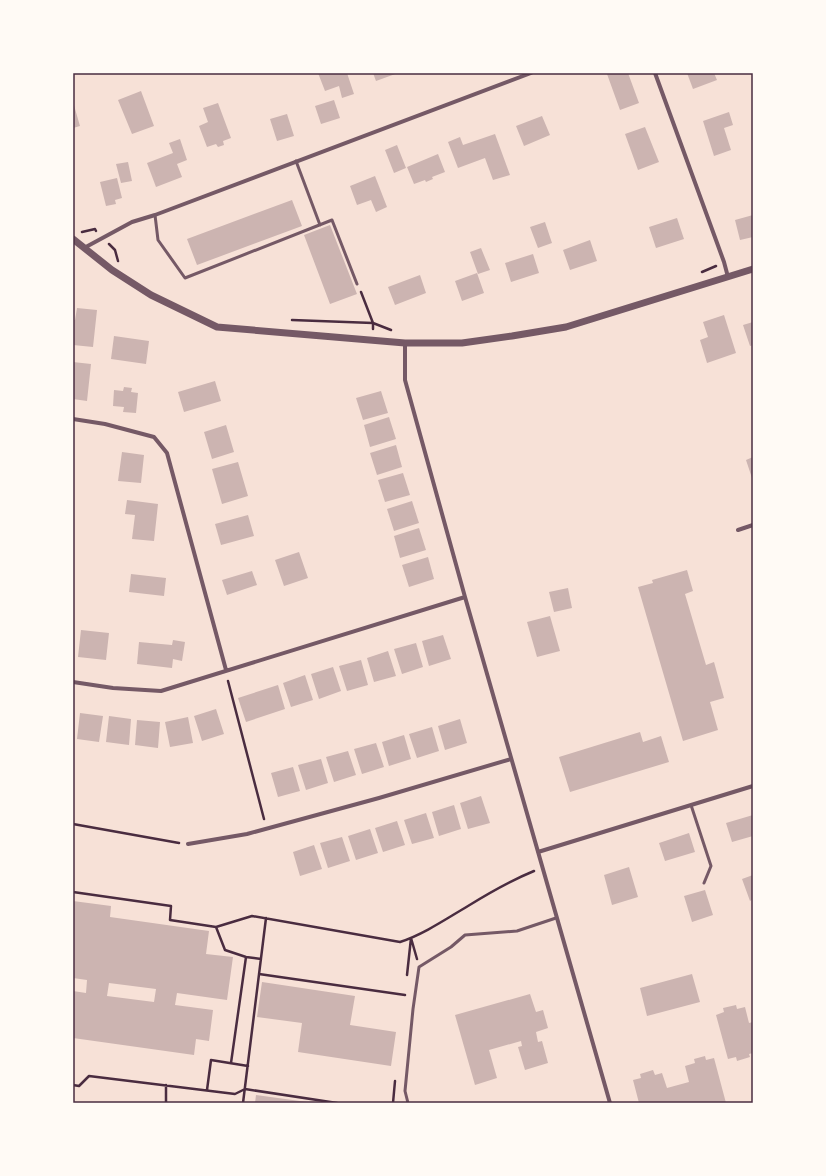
<svg xmlns="http://www.w3.org/2000/svg" width="826" height="1176" viewBox="0 0 826 1176" font-family="'Roboto Serif',serif">
  <rect width="100%" height="100%" fill="#f7e1d7"/>
  <path fill="#ccb4b1" fill-rule="evenodd" d="M 318,73 L 347,73 L 354,94 L 342,98 L 339,86 L 325,91 Z
    M 373,73 L 398,73 L 376,81 Z
    M 612,73 L 628,73 L 639,103 L 620,110 L 607,74 Z
    M 687,73 L 714,73 L 717,80 L 693,89 Z
    M 141,91 L 154,126 L 132,134 L 118,100 Z
    M 334,100 L 340,118 L 321,124 L 315,106 Z
    M 73,102 L 80,126 L 73,128 Z
    M 218,103 L 231,138 L 223,141 L 224,145 L 218,147 L 216,144 L 207,147 L 199,126 L 208,122 L 203,108 Z
    M 729,112 L 733,125 L 724,128 L 731,150 L 714,156 L 703,121 Z
    M 287,114 L 294,136 L 277,141 L 270,119 Z
    M 542,116 L 550,135 L 524,146 L 516,126 Z
    M 645,127 L 659,162 L 638,170 L 625,134 Z
    M 495,134 L 510,175 L 493,180 L 485,158 L 458,168 L 448,142 L 460,137 L 463,145 Z
    M 180,139 L 187,160 L 177,164 L 182,177 L 156,187 L 147,163 L 173,153 L 169,143 Z
    M 397,145 L 406,168 L 394,173 L 385,150 Z
    M 438,154 L 445,172 L 432,177 L 433,179 L 426,182 L 425,180 L 414,184 L 407,167 Z
    M 128,162 L 132,181 L 121,183 L 116,164 Z
    M 375,176 L 387,207 L 376,212 L 371,200 L 357,205 L 350,186 Z
    M 117,178 L 122,198 L 115,200 L 116,204 L 106,206 L 100,182 Z
    M 292,200 L 302,226 L 197,265 L 187,239 Z
    M 753,215 L 753,237 L 740,240 L 735,220 Z
    M 677,218 L 684,239 L 656,248 L 649,227 Z
    M 545,222 L 552,243 L 538,248 L 530,227 Z
    M 330,225 L 357,294 L 330,304 L 304,235 Z
    M 590,240 L 597,261 L 570,270 L 563,250 Z
    M 481,248 L 490,270 L 478,274 L 470,252 Z
    M 533,254 L 539,273 L 511,282 L 505,263 Z
    M 477,273 L 484,293 L 462,301 L 455,281 Z
    M 420,275 L 426,293 L 395,305 L 388,287 Z
    M 77,308 L 97,310 L 93,347 L 73,345 L 73,320 L 75,320 Z
    M 724,315 L 736,353 L 707,363 L 700,340 L 708,337 L 703,322 Z
    M 753,322 L 753,345 L 750,346 L 743,325 Z
    M 114,336 L 149,341 L 146,364 L 111,359 Z
    M 73,362 L 91,364 L 87,401 L 73,399 Z
    M 215,381 L 221,401 L 184,412 L 178,392 Z
    M 124,387 L 132,388 L 131,392 L 138,393 L 136,413 L 123,412 L 124,407 L 113,406 L 114,390 L 123,391 Z
    M 381,391 L 388,413 L 363,420 L 356,398 Z
    M 389,417 L 396,439 L 370,447 L 364,425 Z
    M 226,425 L 234,452 L 212,459 L 204,432 Z
    M 396,445 L 402,467 L 377,475 L 370,453 Z
    M 122,452 L 144,455 L 141,483 L 118,481 Z
    M 753,457 L 753,481 L 746,460 Z
    M 238,462 L 248,496 L 222,504 L 212,469 Z
    M 403,473 L 410,495 L 385,502 L 378,480 Z
    M 127,500 L 158,504 L 154,541 L 132,539 L 135,515 L 125,514 Z
    M 412,501 L 419,523 L 394,531 L 387,509 Z
    M 248,515 L 254,536 L 221,545 L 215,524 Z
    M 419,528 L 426,550 L 400,558 L 394,536 Z
    M 299,552 L 308,578 L 284,586 L 275,560 Z
    M 428,557 L 434,579 L 409,587 L 402,565 Z
    M 687,570 L 693,591 L 685,594 L 706,665 L 714,662 L 724,698 L 710,702 L 718,730 L 683,741 L 638,587 L 653,583 L 652,580 Z
    M 252,571 L 257,585 L 227,595 L 222,580 Z
    M 131,574 L 166,578 L 164,596 L 129,592 Z
    M 568,588 L 572,608 L 554,612 L 549,592 Z
    M 550,616 L 560,651 L 537,657 L 527,622 Z
    M 81,630 L 109,633 L 106,660 L 78,657 Z
    M 443,635 L 451,659 L 429,666 L 422,641 Z
    M 173,640 L 185,642 L 182,661 L 173,659 L 172,668 L 137,664 L 139,642 L 172,645 Z
    M 416,643 L 423,667 L 402,674 L 394,649 Z
    M 388,651 L 396,676 L 374,682 L 367,658 Z
    M 361,660 L 368,685 L 347,691 L 339,666 Z
    M 333,667 L 341,691 L 319,699 L 311,674 Z
    M 305,675 L 313,700 L 291,707 L 283,683 Z
    M 278,685 L 285,709 L 246,722 L 238,698 Z
    M 216,709 L 224,734 L 202,741 L 194,716 Z
    M 80,713 L 103,716 L 99,742 L 77,739 Z
    M 109,716 L 131,719 L 129,745 L 106,742 Z
    M 188,717 L 193,743 L 170,747 L 165,722 Z
    M 460,719 L 467,743 L 445,750 L 438,726 Z
    M 137,720 L 160,722 L 158,748 L 135,745 Z
    M 432,727 L 439,751 L 417,758 L 409,734 Z
    M 640,732 L 643,742 L 661,736 L 669,762 L 570,792 L 559,757 Z
    M 404,735 L 411,759 L 389,766 L 382,742 Z
    M 376,743 L 384,767 L 362,774 L 354,749 Z
    M 348,751 L 356,775 L 334,782 L 326,757 Z
    M 321,759 L 328,783 L 306,790 L 298,765 Z
    M 293,767 L 300,791 L 278,797 L 271,773 Z
    M 481,796 L 490,823 L 468,829 L 460,803 Z
    M 454,805 L 461,829 L 439,836 L 432,812 Z
    M 426,813 L 434,838 L 412,844 L 404,820 Z
    M 753,815 L 753,836 L 732,842 L 726,823 Z
    M 397,821 L 405,845 L 383,852 L 375,828 Z
    M 370,829 L 378,853 L 356,860 L 348,836 Z
    M 689,833 L 695,852 L 665,861 L 659,843 Z
    M 342,837 L 350,861 L 328,868 L 320,843 Z
    M 314,845 L 322,869 L 300,876 L 293,852 Z
    M 629,867 L 638,897 L 612,905 L 604,875 Z
    M 753,875 L 753,899 L 750,901 L 742,879 Z
    M 705,890 L 713,915 L 692,922 L 684,896 Z
    M 73,901 L 111,906 L 110,917 L 209,931 L 206,954 L 233,957 L 227,1000 L 177,993 L 175,1005 L 213,1010 L 209,1041 L 196,1039 L 194,1055 L 73,1038 L 73,991 L 86,993 L 87,980 L 73,978 ZM 109,983 L 156,989 L 154,1002 L 107,996 Z
    M 692,974 L 700,1002 L 647,1016 L 640,988 Z
    M 262,982 L 355,996 L 350,1025 L 396,1032 L 391,1066 L 298,1052 L 302,1023 L 257,1017 Z
    M 530,994 L 536,1012 L 543,1010 L 548,1028 L 536,1032 L 538,1042 L 542,1041 L 548,1063 L 525,1070 L 518,1047 L 522,1046 L 521,1041 L 489,1050 L 497,1078 L 475,1085 L 455,1015 Z
    M 736,1005 L 737,1009 L 745,1007 L 749,1023 L 753,1022 L 753,1053 L 749,1054 L 750,1057 L 737,1061 L 736,1057 L 728,1059 L 716,1015 L 724,1012 L 723,1008 Z
    M 705,1056 L 706,1060 L 714,1058 L 726,1103 L 639,1103 L 633,1080 L 641,1078 L 640,1074 L 653,1070 L 655,1075 L 662,1073 L 667,1088 L 689,1082 L 685,1066 L 695,1063 L 694,1059 Z
    M 256,1095 L 307,1102 L 307,1103 L 255,1103 Z"/>
  <g fill="none" stroke-linecap="round" stroke-linejoin="round">
    <path stroke="#4a2c40" stroke-width="2.5" d="M 82,232 L 95,229 L 96,231
      M 109,244 L 115,250 L 118,261
      M 702,272 L 716,266
      M 361,292 L 373,323 L 391,330
      M 292,320 L 373,323 L 373,329
      M 228,681 L 264,819
      M 73,824 L 179,843
      M 73,892 L 171,906 L 170,920 L 216,927 L 252,916 L 400,942 C 424,934 446,919 468,906 C 489,893 512,880 534,871
      M 216,927 L 225,950 L 246,957 L 261,959
      M 259,974 L 405,995
      M 407,975 L 411,938 L 417,959
      M 231,1063 L 246,957
      M 73,1085 L 79,1086 L 89,1076 L 235,1094 L 245,1089 L 337,1103
      M 207,1090 L 211,1060 L 248,1066
      M 166,1103 L 166,1085
      M 243,1103 L 266,918
      M 393,1103 L 395,1081"/>
    <path stroke="#755966" stroke-width="3" d="M 296,161 L 320,225
      M 155,215 L 158,240 L 185,278 L 332,220 L 357,284
      M 691,805 L 711,866 L 704,883
      M 408,1103 L 405,1091 L 413,1009 L 419,967 L 451,947 L 465,935 L 517,931 L 556,918"/>
    <path stroke="#755966" stroke-width="4" d="M 655,73 L 724,262 L 728,277
      M 84,248 L 132,222 L 155,215 L 531,73
      M 405,343 L 405,380 L 465,597 L 610,1103
      M 73,419 L 105,424 L 154,437 L 167,453 L 226,670
      M 738,530 L 753,525
      M 73,682 L 113,688 L 161,691 L 465,597
      M 188,844 L 247,834 L 379,798 L 511,759
      M 538,852 L 753,786"/>
    <path stroke="#755966" stroke-width="7" d="M 73,239 L 112,270 L 151,295 L 217,327 L 405,343 L 462,343 L 512,336 L 566,327 L 753,269"/>
  </g>
  <rect width="826" height="1176" fill="none" stroke="#fffaf5" stroke-width="148"/>
  <rect x="74" y="74" width="678" height="1028" fill="none" stroke="#4a2c40" stroke-width="1.5"/>
</svg>
